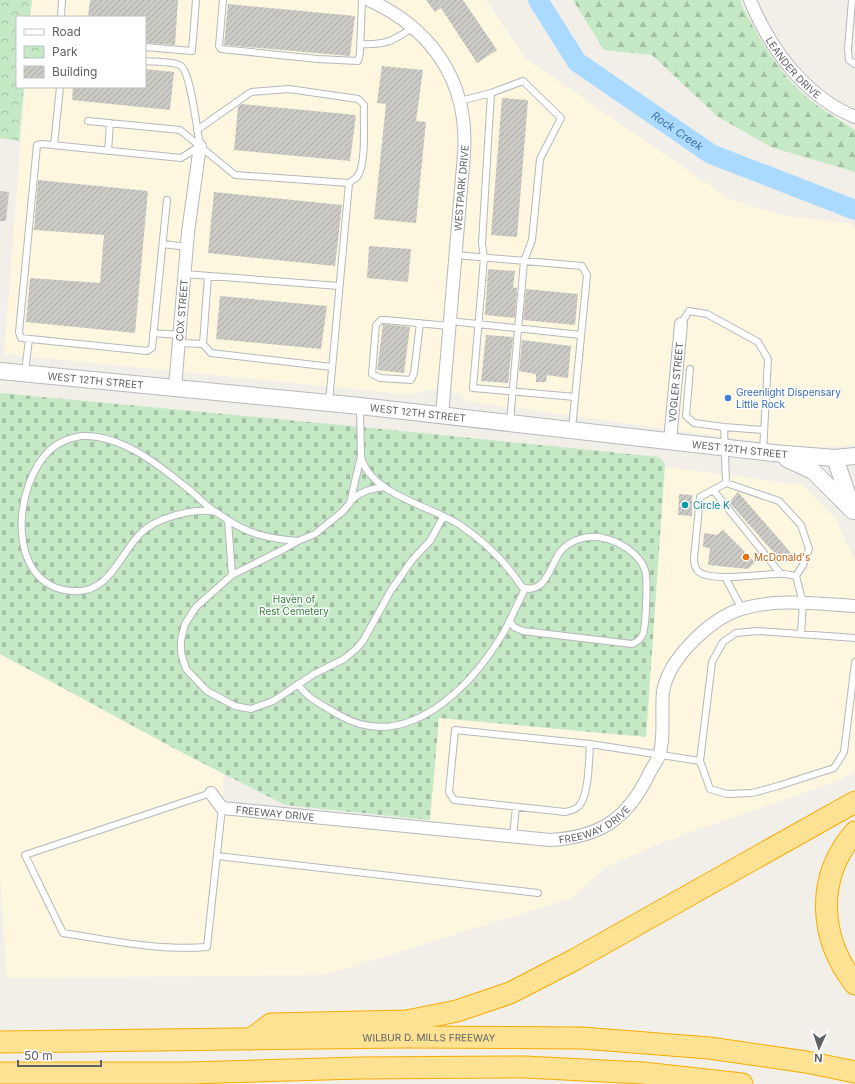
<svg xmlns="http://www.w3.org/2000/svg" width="855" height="1084" viewBox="0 0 855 1084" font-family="Inter,sans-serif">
  <defs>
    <pattern id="forest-firs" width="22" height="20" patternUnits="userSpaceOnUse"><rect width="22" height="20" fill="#c5e8c5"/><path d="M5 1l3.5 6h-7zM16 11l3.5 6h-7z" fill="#a3c0a4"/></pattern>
    <pattern id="cemetery-stones" width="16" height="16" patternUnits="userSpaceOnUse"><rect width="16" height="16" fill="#c5e8c5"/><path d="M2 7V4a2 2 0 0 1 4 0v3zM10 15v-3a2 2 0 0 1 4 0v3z" fill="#a3c0a4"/></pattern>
    <pattern id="park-crowns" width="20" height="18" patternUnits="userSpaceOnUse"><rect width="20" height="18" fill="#c5e8c5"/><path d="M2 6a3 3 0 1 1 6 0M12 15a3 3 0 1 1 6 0" fill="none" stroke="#a3c0a4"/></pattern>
    <pattern id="building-hatch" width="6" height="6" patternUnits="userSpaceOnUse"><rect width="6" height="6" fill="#cccac5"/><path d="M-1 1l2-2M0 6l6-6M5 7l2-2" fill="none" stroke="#a9a8a4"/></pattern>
  </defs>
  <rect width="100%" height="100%" fill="#f1efe8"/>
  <path fill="#fef7e0" d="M 32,0 L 486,0 L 525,58 L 731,200 L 785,216 L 849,223 L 855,227 L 855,445 L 822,447 L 794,446 L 695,433 L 466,401 L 460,393 L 428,389 L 413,395 L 4,354 L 25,87 L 145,87 L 145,17 L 30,17 Z
    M 665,467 L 803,485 L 835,518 L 855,560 L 855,772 L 840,780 L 666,841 L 606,867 L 572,898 L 325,975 L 7,978 L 0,880 L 0,654 L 224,774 L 222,808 L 429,828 L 438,718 L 646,737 Z"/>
  <path fill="url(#forest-firs)" d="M 573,0 L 741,0 L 741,4 C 756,33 772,62 795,86 C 812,104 835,117 855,130 L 855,172 L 771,147 L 718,117 L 652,55 L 604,50 Z"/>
  <path fill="url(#cemetery-stones)" d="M 0,393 L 352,426 L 659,457 L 665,464 L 646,737 L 439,718 L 430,820 L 285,805 L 179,751 L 0,654 Z"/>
  <path fill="url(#park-crowns)" d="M 0,0 L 32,0 L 30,17 L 17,17 L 17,87 L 24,87 L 19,141 L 0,138 Z"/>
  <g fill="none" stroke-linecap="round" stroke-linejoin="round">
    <path stroke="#aadaff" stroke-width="20" id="s1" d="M 538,0 L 577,62 L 711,154 L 855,210"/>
  </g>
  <path fill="url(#building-hatch)" d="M 90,0 L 178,0 L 175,45 L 145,43 L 145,17 L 88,17 Z
    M 426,0 L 463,0 L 497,50 L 477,63 L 441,8 L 435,12 Z
    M 228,4 L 355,16 L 350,56 L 224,45 Z
    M 382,66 L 423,70 L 416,121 L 426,122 L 416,223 L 374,219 L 386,104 L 377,103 Z
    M 145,69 L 174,72 L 170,110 L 72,100 L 73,87 L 145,87 Z
    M 502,98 L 528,100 L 517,237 L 491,235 Z
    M 241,104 L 356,115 L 350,161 L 234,150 L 238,107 Z
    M 38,180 L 148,191 L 135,333 L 26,322 L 30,278 L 100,283 L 104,235 L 34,230 Z
    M 0,191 L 9,192 L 6,221 L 0,221 Z
    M 214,192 L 342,205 L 335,266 L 208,253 Z
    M 369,246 L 411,249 L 408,282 L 367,278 Z
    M 488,269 L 515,271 L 513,287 L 517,288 L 515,318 L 485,315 Z
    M 526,289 L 578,294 L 575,325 L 523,320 Z
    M 220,296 L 327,306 L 321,349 L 216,339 Z
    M 383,324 L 410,327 L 404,373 L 377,370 Z
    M 486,335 L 513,337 L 508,383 L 481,381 Z
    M 522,340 L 571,346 L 568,378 L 547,375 L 546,382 L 536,382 L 536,374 L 519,371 Z
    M 738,492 L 791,553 L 782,562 L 729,502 Z
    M 679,494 L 692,495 L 692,516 L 678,515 Z
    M 723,530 L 755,562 L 748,569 L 708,565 L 710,548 L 703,547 L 704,533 L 717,535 Z"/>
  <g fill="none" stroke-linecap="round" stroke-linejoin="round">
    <g stroke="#b5b8bc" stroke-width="8">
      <path id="service" d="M 223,0 L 219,46 L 221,49 L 318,59 L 358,61 L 360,53 L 362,0
        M 852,0 L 848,49 L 849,60 L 855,64
        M 61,17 L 62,0
        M 360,44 C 384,45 392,42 412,28
        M 145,47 L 192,51 L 196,0
        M 145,61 C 153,62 177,61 182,67 C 191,76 197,130 200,146
        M 491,93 L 523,81 L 561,118 L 540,159 L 532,240 L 524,261 L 510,422
        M 460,101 L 491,93 L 482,243 L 484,258 L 473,388 L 575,397
        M 88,121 L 180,130 L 235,175 L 349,183 L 329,402
        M 197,130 L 251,92 L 289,89 L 358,99 L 364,105 C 363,122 367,164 357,177 C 355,179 351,181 349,183
        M 54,145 L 60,87
        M 108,151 L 110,123
        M 167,200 L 152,348 L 147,351 L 21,338 L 19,332 L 37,145 L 42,144 L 181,158 L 200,146
        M 163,244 L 187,247
        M 455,255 L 582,266 L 587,275 L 572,429
        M 184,274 L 339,286
        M 450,321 L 581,335
        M 420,323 L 414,373 L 411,380 L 380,378 L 372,374 L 376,325 L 381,320 L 385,320 L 449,326
        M 681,324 L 689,311 L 707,314 L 758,342 L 768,359 L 763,451
        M 153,333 L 180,335
        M 179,343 L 203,344 L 211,353 L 332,367
        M 203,344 L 208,276
        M 690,369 L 686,416 L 694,423 L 724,427 L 726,483 L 779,501 L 801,525 L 809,549 L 803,565 L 796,576 L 803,603 L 801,634
        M 25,372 L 29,339
        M 360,407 L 361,456 L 350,503 L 342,512 L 315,534 L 298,541 L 284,549 L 232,575 L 196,607 L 185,624 L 181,640 L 181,653 L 186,669 L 207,691 L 235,706 L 251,709 L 273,701 L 314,674 L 344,659 L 356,649 L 363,641 L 390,592 L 412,560 L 430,541 L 443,517
        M 724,427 L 763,430
        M 81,436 C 123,434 161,467 192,492 C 200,499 207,507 216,512 C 195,507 155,518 140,534 C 118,557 109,594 72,591 C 4,586 13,483 51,449 C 60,441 70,438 81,436 Z
        M 361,457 C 371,495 431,506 460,525 C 485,542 506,562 522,587 C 545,596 550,566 560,552 C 569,540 589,534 603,538 C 619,541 640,554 645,570 C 648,578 646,625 643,634 C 641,639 637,642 632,644 L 523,631 L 514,627 L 509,621
        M 726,483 L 700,497 L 694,558 C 694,563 695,569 699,572 C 713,582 760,574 777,574 C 783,573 790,575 796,576
        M 713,490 L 780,573
        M 351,501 C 360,491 371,489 384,487
        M 216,512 L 228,520 L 232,575
        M 228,520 C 250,535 272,539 298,541
        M 725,577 L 742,609
        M 855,638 L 757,631 L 736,633 L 723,642 L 712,662 L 700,761 L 710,789 L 727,794 L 752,793 L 778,786 L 834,768 L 844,752 L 855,662
        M 298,684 C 307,699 325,706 339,715 C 406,754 470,688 502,635 C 511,620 517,604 525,589
        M 590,744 C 589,759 589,795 579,806 C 575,810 570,811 565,812 L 454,800 L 449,792 L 455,730 L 590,744 L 700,761
        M 211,793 L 25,855 L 63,933 C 109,940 160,951 207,947 L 222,808
        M 513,836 L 516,807
        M 217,856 L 538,893"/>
    </g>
    <g stroke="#b5b8bc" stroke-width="14">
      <g id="minor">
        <path d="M 369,0 C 433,29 469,83 464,154 L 442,415"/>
        <path id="s2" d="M 750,0 C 770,49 805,96 855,117"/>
        <path id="s3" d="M 175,388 L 188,232 L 200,146"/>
        <path id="s4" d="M 670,441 L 681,324"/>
        <path id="s5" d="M 211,793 L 222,808 L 550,840 C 602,837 628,818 650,772 C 653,766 657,761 659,756 C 665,740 661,710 663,692 C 668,659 710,619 741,609 C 778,598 817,604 855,606"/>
      </g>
    </g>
    <g stroke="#b6babf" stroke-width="18">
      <g id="secondary">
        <path id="s6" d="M 0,371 L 360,406 L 773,453 L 835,458 L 855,456"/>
        <path d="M 835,458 L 851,505"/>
        <path d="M 787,459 L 813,471 L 853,511"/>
      </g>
    </g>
    <g stroke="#f9ab00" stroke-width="23">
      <g id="motorway">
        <path d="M 855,832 C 815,878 819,938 855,984"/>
        <path d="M 251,1039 L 271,1024 L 407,1021 L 457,1011 L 510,993 L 574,960 L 855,802"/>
        <path id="s7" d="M 0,1042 L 404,1037 L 582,1038 L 709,1048 L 806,1062 L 855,1072"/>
        <path d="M 0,1073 L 189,1073 L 360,1068 L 525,1067 L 643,1073 L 742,1084"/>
      </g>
    </g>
    <use href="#service" stroke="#fff" stroke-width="6"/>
    <use href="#minor" stroke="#fff" stroke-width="12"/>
    <use href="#secondary" stroke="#fff" stroke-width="16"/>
    <use href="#motorway" stroke="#fde293" stroke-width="21"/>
  </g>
  <circle fill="#3f7fe0" stroke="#fff" stroke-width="1.5" cx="728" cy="398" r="4"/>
  <circle fill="#0f9aa8" stroke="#fff" stroke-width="1.5" cx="685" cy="505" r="4"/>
  <circle fill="#e8710a" stroke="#fff" stroke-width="1.5" cx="746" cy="557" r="4"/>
  <g text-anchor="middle" stroke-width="3" stroke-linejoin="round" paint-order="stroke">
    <g font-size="10" fill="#5f6368" stroke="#fff">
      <text dy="4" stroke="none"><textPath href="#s2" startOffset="81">LEANDER DRIVE</textPath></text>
      <text transform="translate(461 188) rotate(-85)" y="4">WESTPARK DRIVE</text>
      <text dy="4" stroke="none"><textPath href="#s3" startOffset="78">COX STREET</textPath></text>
      <text dy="4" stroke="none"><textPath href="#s6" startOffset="96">WEST 12TH STREET</textPath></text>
      <text dy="4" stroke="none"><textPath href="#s4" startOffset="59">VOGLER STREET</textPath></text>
      <text dy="4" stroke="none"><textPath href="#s6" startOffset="420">WEST 12TH STREET</textPath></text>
      <text dy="4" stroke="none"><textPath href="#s6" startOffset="744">WEST 12TH STREET</textPath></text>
      <text dy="4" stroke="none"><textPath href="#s5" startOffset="72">FREEWAY DRIVE</textPath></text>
      <text dy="4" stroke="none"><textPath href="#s5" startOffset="396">FREEWAY DRIVE</textPath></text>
      <text dy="4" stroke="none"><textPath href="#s7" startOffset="429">WILBUR D. MILLS FREEWAY</textPath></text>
    </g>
    <g font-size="10" fill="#366cbe" stroke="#fff" text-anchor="start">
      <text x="736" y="396">Greenlight Dispensary<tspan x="736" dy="12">Little Rock</tspan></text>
    </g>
    <g font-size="10" fill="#0d838f" stroke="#fff" text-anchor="start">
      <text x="693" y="509">Circle K</text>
    </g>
    <g font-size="10" fill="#c56008" stroke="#fff" text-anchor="start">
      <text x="754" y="561">McDonald's</text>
    </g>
    <g font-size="10" fill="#348238" stroke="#fff">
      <text x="294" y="603">Haven of<tspan x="294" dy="12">Rest Cemetery</tspan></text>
    </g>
    <g font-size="11" font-style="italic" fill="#4174aa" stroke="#fff">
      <text dy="4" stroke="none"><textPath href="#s1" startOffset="195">Rock Creek</textPath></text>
    </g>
  </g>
  <rect x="16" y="16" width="130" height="72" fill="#ffffff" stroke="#bfc1c3"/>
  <rect x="24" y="29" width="20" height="6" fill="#ffffff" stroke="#bfc1c3"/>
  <text x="52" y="36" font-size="12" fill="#5f6368">Road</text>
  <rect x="24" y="46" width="20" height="12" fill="url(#park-crowns)" stroke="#bfc1c3"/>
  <text x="52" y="56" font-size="12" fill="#5f6368">Park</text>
  <rect x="24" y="66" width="20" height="12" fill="url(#building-hatch)" stroke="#bfc1c3"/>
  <text x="52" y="76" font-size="12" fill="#5f6368">Building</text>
  <g transform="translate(819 1048) rotate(183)" stroke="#ffffff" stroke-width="3" paint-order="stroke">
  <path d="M0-3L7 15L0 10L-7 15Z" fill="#5f6368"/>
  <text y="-6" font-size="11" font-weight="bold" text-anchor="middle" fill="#5f6368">N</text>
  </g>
  <path d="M18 1060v6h83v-6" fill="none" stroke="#5f6368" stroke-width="2"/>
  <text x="24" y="1060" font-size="12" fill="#5f6368" stroke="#ffffff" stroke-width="3" paint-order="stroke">50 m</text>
</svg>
